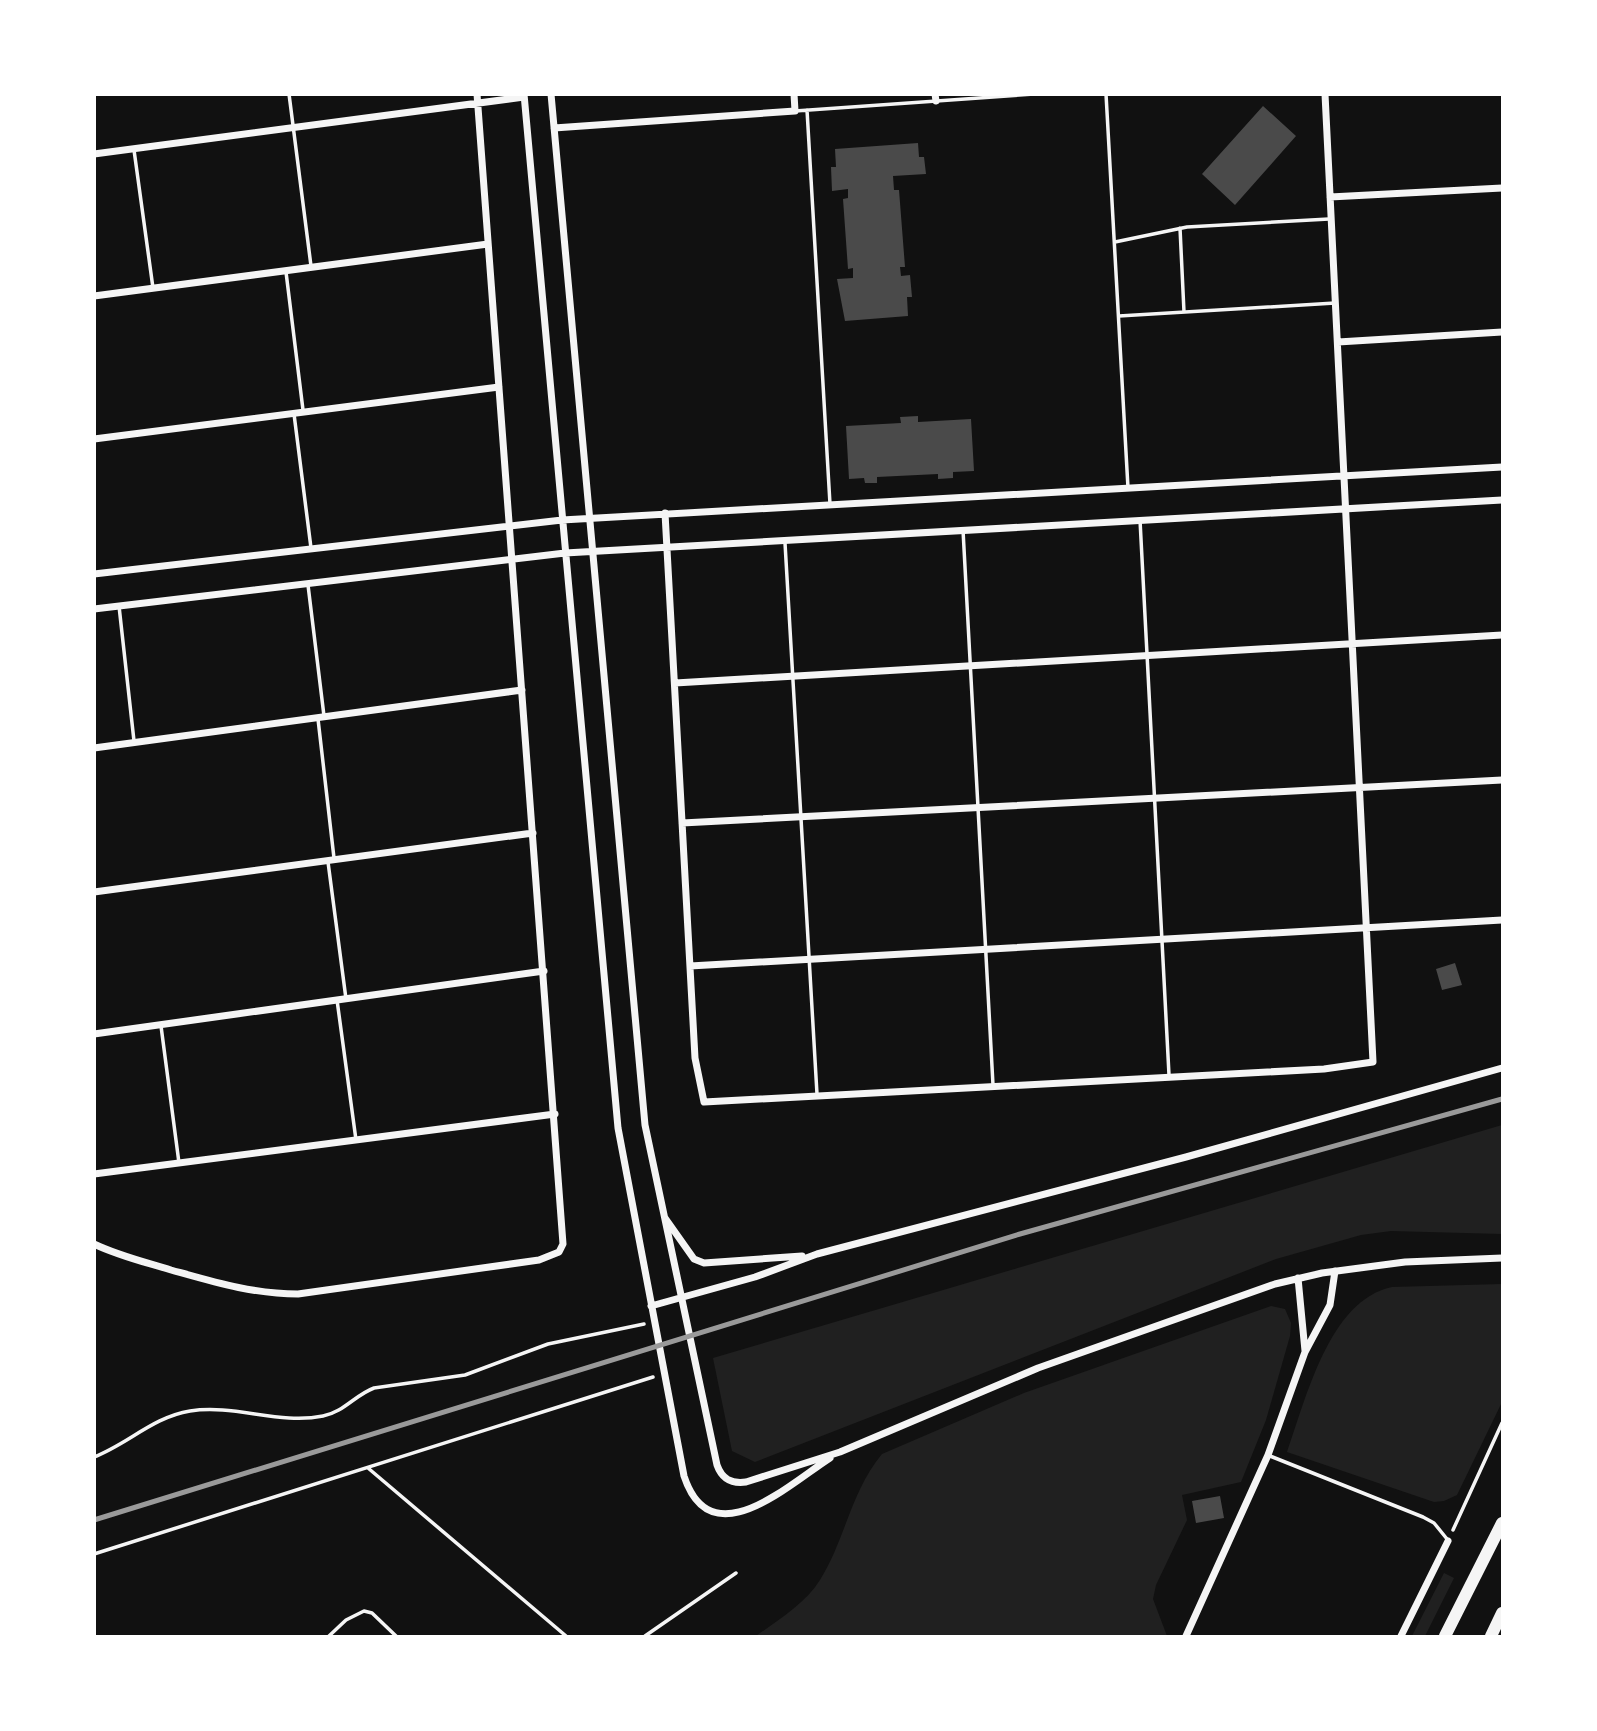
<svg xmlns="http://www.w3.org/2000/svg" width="1597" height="1731" viewBox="0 0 1597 1731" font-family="'Open Sans',sans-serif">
  <rect width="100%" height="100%" fill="#111"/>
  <path fill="#202020" d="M 1502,1125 L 1502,1234 L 1391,1231 L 1361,1235 L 1276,1259 L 755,1462 L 732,1451 L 713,1358 Z
    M 1502,1284 L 1502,1402 L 1457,1495 L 1444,1501 L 1434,1502 L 1287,1452 C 1306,1399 1329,1300 1392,1287 Z
    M 1271,1306 L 1285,1309 L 1291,1323 L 1290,1336 L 1266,1420 L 1241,1482 L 1182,1495 L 1187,1520 L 1156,1585 L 1153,1599 L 1167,1636 L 756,1636 C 778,1620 805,1604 820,1580 C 845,1540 851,1491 882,1454 L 1024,1393 Z
    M 1444,1573 L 1454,1578 L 1425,1636 L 1412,1636 Z"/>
  <path fill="#4a4a4a" d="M 1263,106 L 1296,136 L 1235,205 L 1202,174 Z
    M 918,143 L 919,157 L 924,157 L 926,174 L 893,176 L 894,190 L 899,190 L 905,267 L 900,267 L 901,276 L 910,275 L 912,297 L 907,297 L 908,316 L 845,321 L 837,279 L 853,278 L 853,268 L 848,269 L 843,199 L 848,198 L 848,189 L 832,191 L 831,167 L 836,167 L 835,149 Z
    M 918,416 L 918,422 L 971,419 L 974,471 L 953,472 L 953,478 L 938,479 L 938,474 L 877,477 L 877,483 L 865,483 L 864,478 L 849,479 L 846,426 L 901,423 L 900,417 Z
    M 1455,963 L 1462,985 L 1442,990 L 1436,969 Z
    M 1220,1496 L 1224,1518 L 1196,1523 L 1192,1501 Z"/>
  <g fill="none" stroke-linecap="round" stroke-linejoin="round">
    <path stroke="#f5f5f5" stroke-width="3.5" d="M 94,1457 C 128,1444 153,1417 190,1411 C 235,1404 279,1425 323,1416 C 344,1412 355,1395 374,1388 L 465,1375 L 548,1344 L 644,1324
      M 368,1468 L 566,1636
      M 1453,1530 L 1502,1423
      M 94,1554 L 653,1377
      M 329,1636 L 346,1620 L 364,1611 L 372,1613 L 396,1636
      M 645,1636 L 736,1573"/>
    <path stroke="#f5f5f5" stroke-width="3.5" d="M 289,94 L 311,266
      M 1106,94 L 1128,488
      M 807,110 L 830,504
      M 795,111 L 1034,94
      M 134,150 L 153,288
      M 1180,228 L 1184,312
      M 1115,242 L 1187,227 L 1329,219
      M 286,272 L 303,410
      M 1119,316 L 1335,303
      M 294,414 L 311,548
      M 1140,520 L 1169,1075
      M 963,530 L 993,1085
      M 785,543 L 817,1094
      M 308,585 L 324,716
      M 119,606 L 134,741
      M 318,719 L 334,858
      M 328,862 L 346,999
      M 337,1000 L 356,1140
      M 161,1026 L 179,1163
      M 1270,1456 L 1423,1517 L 1434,1523 L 1447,1539"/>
    <path stroke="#f5f5f5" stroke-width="7" d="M 524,94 L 618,1128 L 684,1476 C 711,1558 788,1485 830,1458
      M 551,94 L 645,1125 L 717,1465 C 722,1479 731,1484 746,1482 L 840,1452 L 1038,1368 L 1275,1284 L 1322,1273 L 1405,1262 L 1502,1258
      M 935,94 L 936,101
      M 554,128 L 795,111 L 794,94
      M 94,154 L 524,97
      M 1330,197 L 1502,188
      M 94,296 L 488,244
      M 1338,342 L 1502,332
      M 94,439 L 499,387
      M 665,513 L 695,1058 L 704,1102 L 1324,1069 L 1373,1062 L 1325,94
      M 94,574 L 562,520 L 1502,467
      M 94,609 L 565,553 L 1502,500
      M 675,683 L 1502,635
      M 94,748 L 522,690
      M 682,823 L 1502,780
      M 94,892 L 533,833
      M 690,966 L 1502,920
      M 94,1034 L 544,971
      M 94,1174 L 555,1114
      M 665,1218 L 694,1259 L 704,1263 L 802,1256
      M 94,1244 C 119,1256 145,1262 171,1270 C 214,1282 253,1294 298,1294 L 539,1260 L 559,1252 L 563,1244 L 477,94
      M 1298,1278 L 1305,1351
      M 651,1306 L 755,1277 L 817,1254 L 1186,1157 L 1502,1068
      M 1186,1636 L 1268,1455 L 1305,1352 L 1330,1305 L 1335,1271
      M 1401,1636 L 1448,1541"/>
    <path stroke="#f5f5f5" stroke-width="12" d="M 1445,1636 L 1502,1523
      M 1491,1636 L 1502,1613"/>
    <path stroke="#9a9a9a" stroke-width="5" d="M 94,1520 L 1020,1234 L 1502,1099"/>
  </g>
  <rect width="1597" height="1731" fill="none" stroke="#ffffff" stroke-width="192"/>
</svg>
